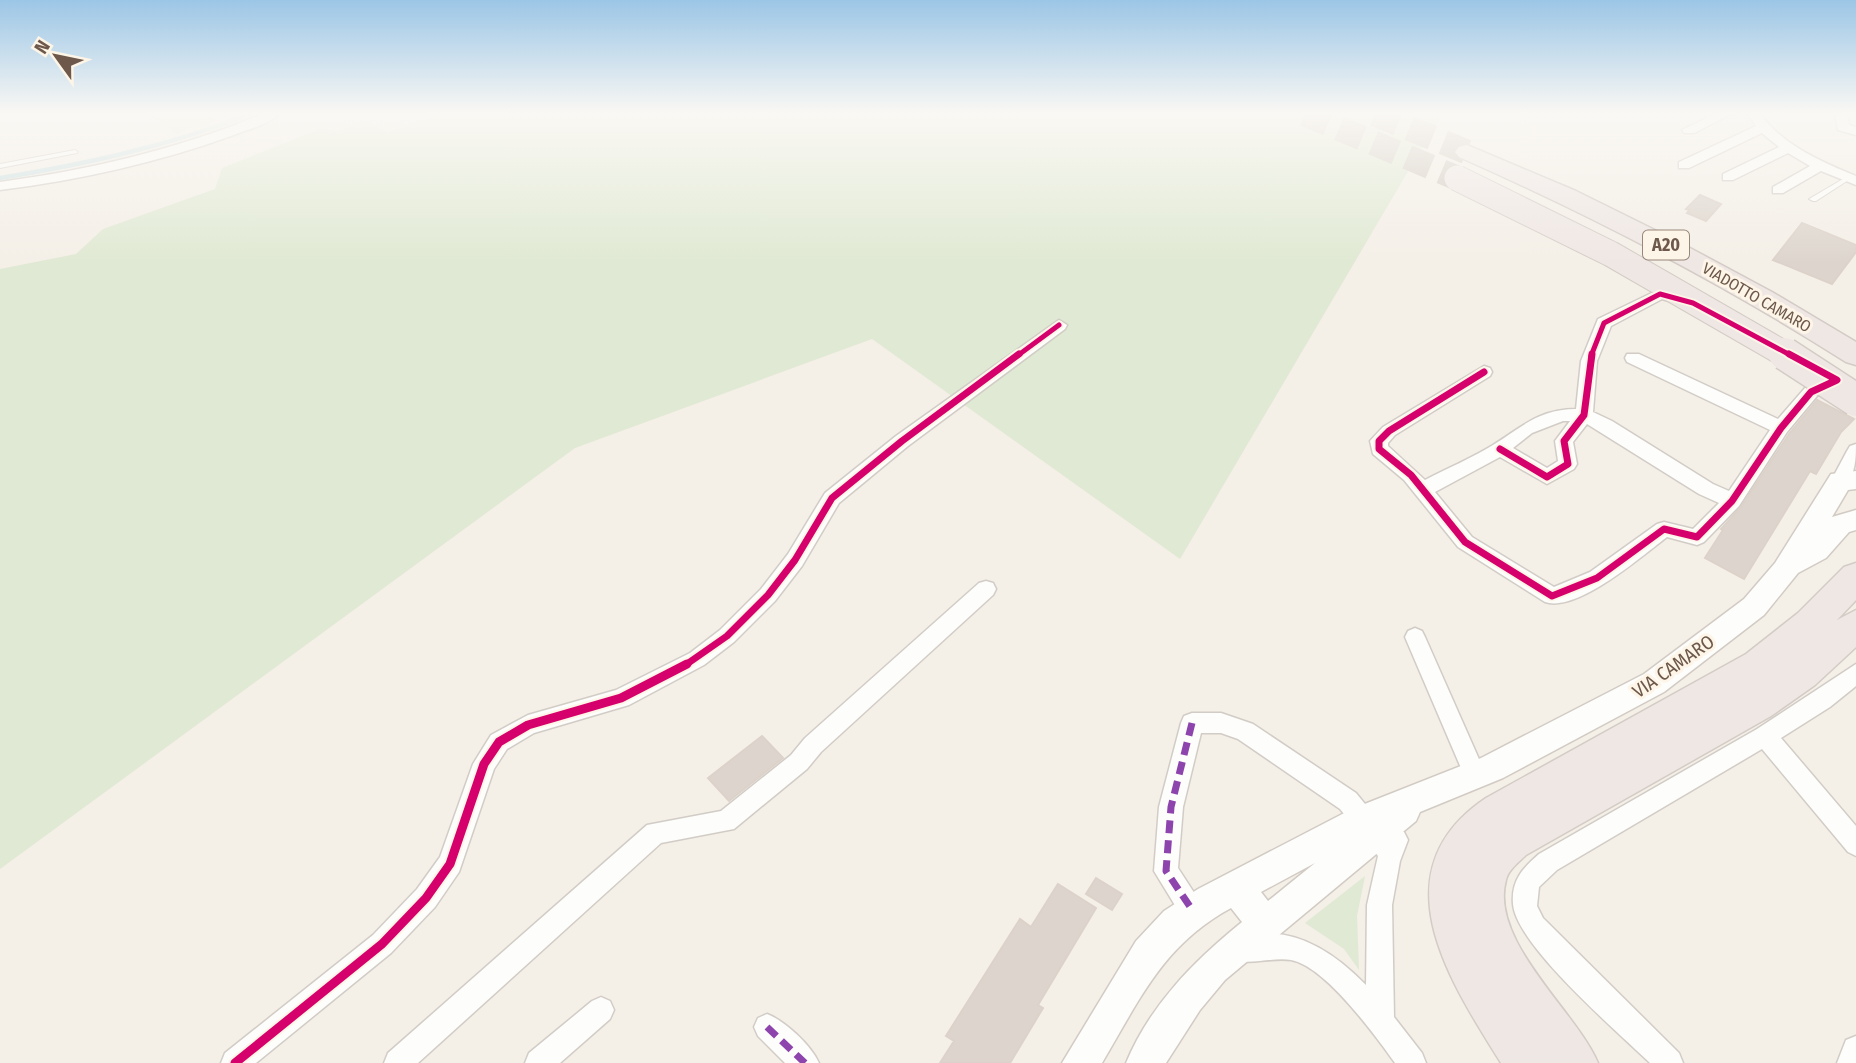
<svg xmlns="http://www.w3.org/2000/svg" width="1856" height="1063" viewBox="0 0 1856 1063" font-family="'Fira Sans Condensed',sans-serif">
  <rect width="100%" height="100%" fill="#f4efe7"/>
  <path fill="#e0e9d3" d="M 149,114 L 225,114 L 177,134 Z
    M 442,114 L 1439,114 L 1440,117 L 1180,559 L 872,339 L 575,448 L 0,869 L 0,269 L 76,254 L 103,229 L 215,189 L 222,168 L 322,128 L 337,131 L 366,121 L 388,132 Z
    M 1365,876 L 1357,916 L 1359,970 L 1344,949 L 1305,923 Z"/>
  <g fill="none" stroke-linecap="round" stroke-linejoin="round">
    <path stroke="#cbe0e2" stroke-width="4.5" d="M 0,178 C 86,164 169,146 250,114"/>
  </g>
  <path fill="#ddd5cd" stroke="#dcd2ca" stroke-width="2" d="M 1700,195 L 1721,204 L 1706,221 L 1687,213 L 1689,210 L 1686,209 Z
    M 1802,223 L 1856,245 L 1856,252 L 1832,284 L 1773,260 Z
    M 1817,400 L 1854,419 L 1841,432 L 1816,474 L 1810,471 L 1744,579 L 1705,558 L 1723,530 L 1721,529 L 1741,507 L 1789,434 Z
    M 762,736 L 783,758 L 729,801 L 708,778 Z
    M 1096,878 L 1122,894 L 1112,910 L 1086,894 Z
    M 1058,884 L 1096,908 L 1038,1005 L 1043,1008 L 1010,1063 L 940,1063 L 954,1041 L 946,1036 L 1020,919 L 1031,927 Z"/>
  <g fill="none" stroke-linecap="round" stroke-linejoin="round">
    <path stroke="#d2c9c0" stroke-width="25" stroke-dasharray="25 12" stroke-linecap="butt" d="M 1305,114 L 1457,178
      M 1375,114 L 1467,152"/>
    <g stroke="#d2ccc6" stroke-width="2">
      <path id="lane" d="M 75,150 L 78,152 L 77,153 L 0,168 L 0,164 Z
        M 1848,176 L 1851,178 L 1850,179 L 1816,201 L 1813,201 L 1809,199 Z"/>
    </g>
    <g stroke="#d2ccc6" stroke-width="3">
      <path id="street" d="M 263,114 L 279,114 C 268,125 246,130 231,136 C 156,163 79,180 0,190 L 0,182 C 91,170 178,149 263,114 Z
        M 1715,114 L 1731,114 L 1694,133 L 1684,133 L 1682,130 Z
        M 1748,114 L 1760,114 C 1783,145 1821,162 1856,176 L 1856,185 L 1821,171 L 1783,193 L 1773,193 L 1773,187 L 1810,166 L 1788,153 L 1733,180 L 1723,180 L 1723,174 L 1779,147 L 1762,133 L 1689,168 L 1679,168 L 1679,162 L 1756,126 Z
        M 1835,114 L 1847,114 L 1849,125 L 1856,127 L 1856,135 L 1838,130 Z
        M 1660,289 L 1689,296 L 1691,300 L 1683,305 L 1662,299 L 1611,326 L 1597,361 L 1593,412 L 1612,421 L 1713,484 L 1729,491 L 1770,430 L 1627,362 L 1625,358 L 1627,354 L 1639,354 L 1778,419 L 1805,388 L 1835,375 L 1843,381 L 1841,385 L 1817,396 L 1787,432 L 1739,506 L 1704,542 L 1697,545 L 1667,537 C 1642,556 1577,613 1545,602 L 1458,547 L 1404,480 L 1373,454 L 1370,441 L 1383,427 L 1484,366 L 1490,368 L 1492,372 L 1490,376 L 1395,435 L 1388,443 L 1388,446 L 1425,480 C 1448,468 1472,458 1493,445 C 1522,427 1539,409 1576,409 L 1581,361 L 1598,319 ZM 1563,421 L 1570,421 L 1555,441 L 1558,461 L 1547,468 L 1513,448 L 1532,433 ZM 1587,424 L 1699,494 L 1719,503 L 1693,529 L 1664,522 L 1657,524 L 1590,572 L 1554,587 L 1472,537 L 1435,492 L 1500,457 L 1547,484 L 1574,469 L 1577,464 L 1573,442 Z
        M 1059,320 L 1067,325 L 1065,329 L 908,446 L 839,503 L 802,566 L 775,601 L 734,642 L 704,665 L 629,705 L 534,733 L 507,749 L 494,769 L 459,872 L 435,907 L 391,953 L 256,1063 L 221,1063 L 225,1053 L 373,935 L 417,889 L 440,857 L 473,764 L 491,735 L 528,715 L 616,690 L 690,653 L 720,630 L 761,589 L 788,554 L 825,493 L 896,436 Z
        M 1856,444 C 1856,461 1855,471 1847,486 L 1833,486 L 1831,481 L 1847,451 L 1850,446 Z
        M 986,581 L 993,583 L 996,589 L 993,595 L 821,752 L 807,769 L 734,829 L 661,843 L 418,1063 L 384,1063 L 388,1053 L 647,825 L 721,811 L 791,755 L 805,738 L 979,583 Z
        M 1415,628 L 1422,631 L 1425,637 L 1486,775 L 1483,783 L 1475,786 L 1467,783 L 1464,775 L 1405,637 L 1408,631 Z
        M 1856,664 L 1856,686 L 1830,707 L 1781,738 L 1856,826 L 1856,856 L 1848,852 L 1762,749 L 1557,870 L 1539,887 L 1537,906 L 1543,918 L 1679,1053 L 1683,1063 L 1650,1063 C 1618,1032 1516,945 1513,904 C 1511,880 1523,868 1539,854 L 1757,729 Z
        M 1192,713 L 1221,713 L 1253,724 L 1356,793 L 1388,832 L 1396,828 L 1404,832 L 1408,840 L 1400,861 L 1392,905 L 1394,1017 L 1422,1053 L 1426,1063 L 1395,1063 C 1375,1035 1325,966 1291,960 C 1271,957 1249,966 1231,959 L 1227,950 L 1231,941 C 1284,919 1330,948 1366,985 L 1367,905 L 1378,856 L 1340,809 L 1238,739 L 1221,733 L 1201,733 L 1183,807 L 1178,868 L 1206,911 L 1202,920 L 1193,924 L 1184,920 L 1154,871 L 1159,807 L 1181,723 L 1184,716 Z
        M 601,997 L 610,1001 L 614,1010 L 610,1019 L 560,1063 L 525,1063 L 529,1053 L 592,1001 Z
        M 767,1014 C 785,1021 811,1045 819,1063 L 785,1063 L 758,1036 L 754,1027 L 758,1018 Z
        M 1856,1036 L 1856,1063 L 1837,1063 L 1846,1040 Z"/>
    </g>
    <g stroke="#d2cbc4" stroke-width="3">
      <path id="secondary" d="M 1856,471 L 1856,489 L 1848,490 L 1832,517 L 1856,510 L 1856,530 L 1849,532 L 1826,558 L 1798,573 L 1764,615 L 1664,692 L 1503,778 L 1420,812 L 1416,821 L 1225,980 L 1200,1010 L 1166,1063 L 1126,1063 C 1150,1005 1194,961 1242,922 L 1231,908 C 1163,945 1140,999 1102,1063 L 1062,1063 L 1136,941 L 1164,911 L 1198,889 L 1352,809 L 1481,758 L 1644,674 L 1744,599 L 1775,563 L 1831,474 ZM 1315,863 L 1268,901 L 1261,892 Z"/>
    </g>
    <g stroke="#d3cbc5" stroke-width="3">
      <path id="highway" d="M 1467,145 L 1576,191 L 1675,240 L 1772,292 L 1856,342 L 1856,365 L 1846,362 C 1722,283 1593,216 1459,157 L 1455,152 L 1459,147 Z
        M 1856,563 L 1856,600 L 1837,620 L 1856,610 L 1856,647 L 1815,685 L 1771,716 L 1526,855 C 1519,862 1508,870 1506,880 C 1489,941 1576,1011 1598,1063 L 1501,1063 C 1449,980 1377,871 1486,798 L 1746,654 L 1798,613 L 1844,567 Z"/>
    </g>
    <use href="#lane" fill="#fdfdfb" fill-rule="evenodd"/>
    <use href="#street" fill="#fdfdfb" fill-rule="evenodd"/>
    <use href="#secondary" fill="#fdfdfb" fill-rule="evenodd"/>
    <use href="#highway" fill="#efe7e4" fill-rule="evenodd"/>
    <g stroke="#d3cbc5" stroke-width="27" stroke-linecap="butt">
      <path id="highway-bridge-far1" d="M 1457,178 L 1611,254 L 1788,356"/>
    </g>
    <g stroke="#d3cbc5" stroke-width="35" stroke-linecap="butt">
      <path id="highway-bridge" d="M 1785,354 L 1856,400"/>
    </g>
    <use href="#highway-bridge-far1" stroke="#efe7e4" stroke-width="25"/>
    <use href="#highway-bridge" stroke="#efe7e4" stroke-width="32"/>
    <path stroke="#8e44ad" stroke-width="7" stroke-dasharray="13 7" stroke-linecap="butt" d="M 1192,723 L 1171,807 L 1166,871 L 1193,911
      M 767,1027 L 805,1063"/>
    <g stroke="#fdf5e7" stroke-width="9">
      <path id="cycleway-far2" d="M 1017,356 L 1059,325
        M 1591,356 L 1604,323 L 1660,294 L 1693,303 L 1792,356"/>
    </g>
    <g stroke="#fdf5e7" stroke-width="11">
      <path id="cycleway-far1" d="M 1484,372 L 1389,431 L 1379,441 L 1379,449 L 1411,475 L 1465,542 L 1552,596 L 1597,578 L 1664,529 L 1697,537 L 1732,501 L 1781,428 L 1811,392 L 1837,380 L 1789,354
        M 1500,449 L 1547,477 L 1568,464 L 1564,441 L 1584,415 L 1592,354
        M 684,666 L 727,636 L 768,595 L 795,560 L 832,498 L 902,441 L 1019,354"/>
    </g>
    <g stroke="#fdf5e7" stroke-width="13">
      <path id="cycleway" d="M 235,1063 L 382,944 L 426,898 L 450,864 L 484,764 L 499,742 L 528,725 L 621,698 L 687,664"/>
    </g>
    <use href="#cycleway-far2" stroke="#d6006c" stroke-width="5"/>
    <use href="#cycleway-far1" stroke="#d6006c" stroke-width="7"/>
    <use href="#cycleway" stroke="#d6006c" stroke-width="9"/>
  </g>
  <linearGradient id="sky" x2="0" y2="1"><stop stop-color="#9cc6e6"/><stop offset="0.43" stop-color="#faf8f4"/><stop offset="1" stop-color="#faf8f4" stop-opacity="0"/></linearGradient>
  <rect width="1856" height="263" fill="url(#sky)"/>
  <g text-anchor="middle" stroke-width="6" stroke-linejoin="round" paint-order="stroke">
    <g font-size="16" fill="#6d584b" stroke="#fdf5e7">
      <text transform="translate(1757 297) rotate(30)" y="6">VIADOTTO CAMARO</text>
    </g>
    <rect fill="#fdf5e7" stroke="#98877a" stroke-width="2" x="1643" y="230.5" width="46" height="29" rx="5"/>
    <g font-size="18" font-weight="bold" fill="#6d584b">
      <text x="1666" y="251">A20</text>
    </g>
    <g font-size="19" fill="#6d584b" stroke="#fdf5e7">
      <text transform="translate(1673 666) rotate(-35)" y="7">VIA CAMARO</text>
    </g>
  </g>
  <g transform="translate(56 56) rotate(303)" stroke="#fdf5e7" stroke-width="5" paint-order="stroke">
  <path d="M0-5L12 26L0 18L-12 26Z" fill="#6d584b"/>
  <text y="-10" font-size="19" font-weight="bold" text-anchor="middle" fill="#6d584b">N</text>
  </g>
</svg>
